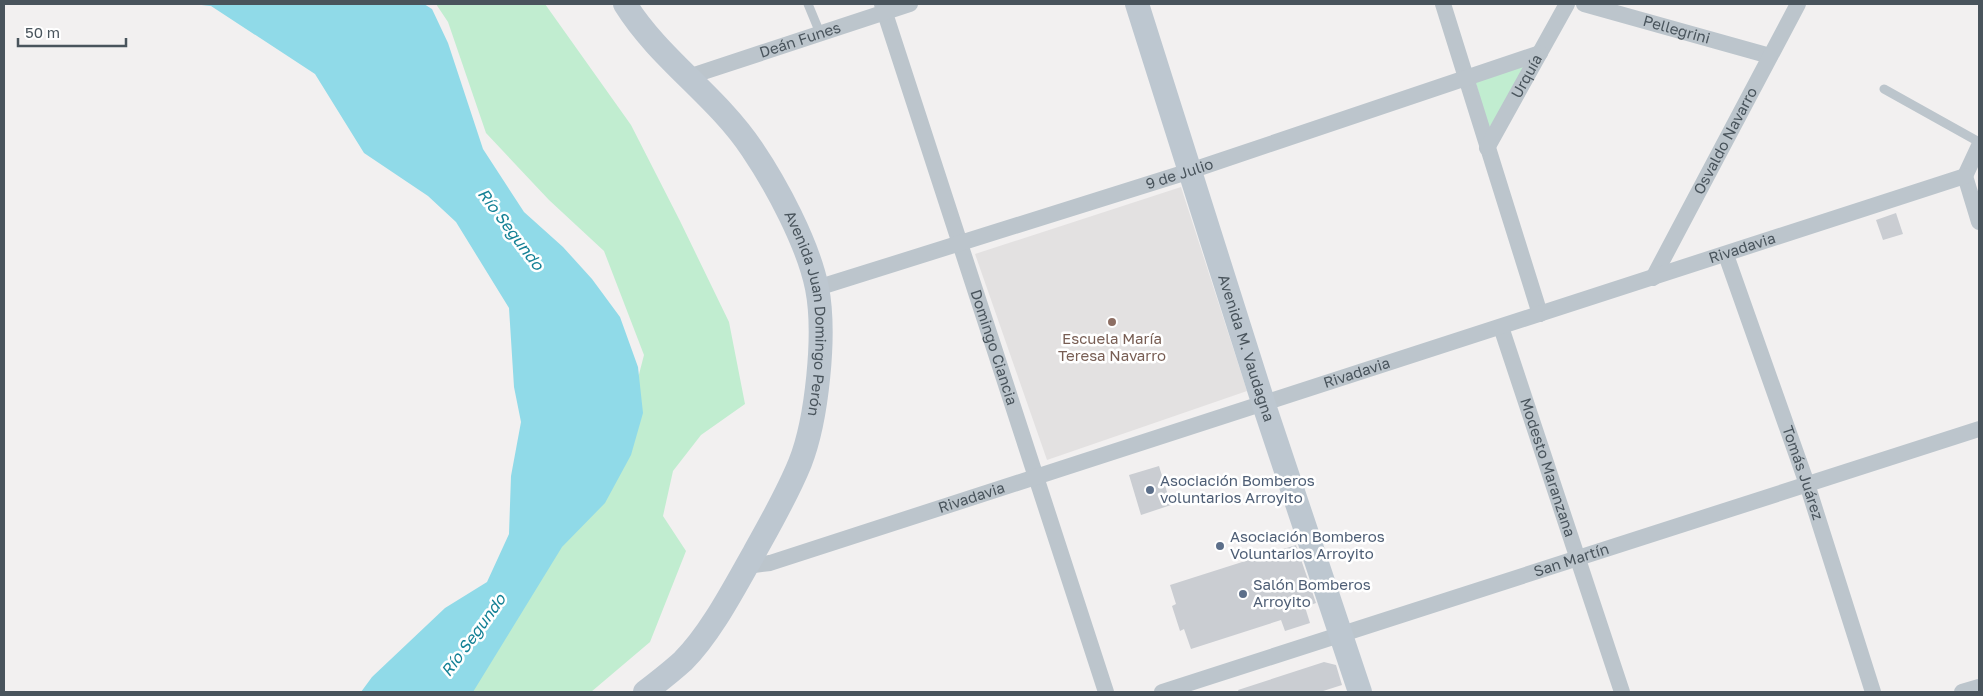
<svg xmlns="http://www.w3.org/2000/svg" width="1983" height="696" viewBox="0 0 1983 696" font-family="'Golos Text',sans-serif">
  <rect width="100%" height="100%" fill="#f2f0f0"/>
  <path fill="#e3e1e1" d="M 1181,187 L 1247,391 L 1047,460 L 975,254 Z"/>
  <path fill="#c1edd0" d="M 436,4 L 545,4 L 631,125 L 680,221 L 729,322 L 745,404 L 701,435 L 673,471 L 663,516 L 686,551 L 650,642 L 591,692 L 469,692 L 622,440 L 644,355 L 604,251 L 549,200 L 486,133 L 448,22 Z
    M 1530,64 L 1489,128 L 1475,80 Z"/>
  <path fill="#90dae8" d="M 192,4 L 424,4 L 432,9 L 448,43 L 483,149 L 524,212 L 563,247 L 592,279 L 620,317 L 638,367 L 643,413 L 631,455 L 605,503 L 562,547 L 473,692 L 361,692 L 372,677 L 445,608 L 487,582 L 509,534 L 511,476 L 521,422 L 514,387 L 509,308 L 456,222 L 428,196 L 364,153 L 315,74 L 211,6 Z"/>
  <path fill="#cacdd2" d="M 1896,213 L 1903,234 L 1883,240 L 1876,220 Z
    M 1159,466 L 1171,505 L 1141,515 L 1129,475 Z
    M 1296,545 L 1316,603 L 1305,607 L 1310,623 L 1285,631 L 1281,620 L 1191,649 L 1184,629 L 1180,631 L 1172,606 L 1176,604 L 1170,585 Z
    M 1324,662 L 1336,665 L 1342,685 L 1320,692 L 1239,692 L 1238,690 Z"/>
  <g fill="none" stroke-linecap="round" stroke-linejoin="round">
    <path stroke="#bcc5cc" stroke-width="9" d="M 808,4 L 820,33
      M 1884,89 L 1979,142"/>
    <g stroke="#bcc5cc" stroke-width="16">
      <path id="s1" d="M 882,4 L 1106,692"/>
      <path d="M 1443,4 L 1540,314"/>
      <path id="s2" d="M 1584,4 L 1770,56"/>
      <path id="s3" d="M 688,77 L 910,4"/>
      <path id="s4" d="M 1487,148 L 1567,4"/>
      <path d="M 1965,176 L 1979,222"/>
      <path d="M 1965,176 L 1979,146"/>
      <path id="s5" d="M 1726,255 L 1807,484 L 1873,692"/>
      <path id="s6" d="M 1653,278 L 1798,4"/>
      <path id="s7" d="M 817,288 L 1190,171 L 1540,53"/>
      <path id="s8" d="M 1501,327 L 1622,692"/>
      <path id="s9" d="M 747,566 L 770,563 L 1965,176"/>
      <path id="s10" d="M 1162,692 L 1979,429"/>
      <path d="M 1962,692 L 1979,687"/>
    </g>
    <g stroke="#bdc7d0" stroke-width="24">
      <path id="s11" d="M 625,4 C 659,59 716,95 752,149 C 777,186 808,244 817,288 C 826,334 817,420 800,463 C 787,495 770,524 754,553 C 734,588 711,633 683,661 C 671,672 658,682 645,692"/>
      <path id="s12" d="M 1137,4 L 1263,402 L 1360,692"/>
    </g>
  </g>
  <circle fill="#8d6e63" stroke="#fff" stroke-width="2" cx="1112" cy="322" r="5"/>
  <g fill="#5c6f8a" stroke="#fff" stroke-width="2">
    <circle cx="1150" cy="490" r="5"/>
    <circle cx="1220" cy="546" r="5"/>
    <circle cx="1243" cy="594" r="5"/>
  </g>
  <g text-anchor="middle" stroke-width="5" stroke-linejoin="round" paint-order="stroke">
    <g font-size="15" fill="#49545c" stroke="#fff">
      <text dy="5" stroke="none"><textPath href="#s2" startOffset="96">Pellegrini</textPath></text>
      <text dy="5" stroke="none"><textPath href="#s3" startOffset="118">Deán Funes</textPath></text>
      <text dy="5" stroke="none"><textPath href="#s4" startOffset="82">Urquía</textPath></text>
      <text dy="5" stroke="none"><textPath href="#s6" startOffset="155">Osvaldo Navarro</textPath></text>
      <text dy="5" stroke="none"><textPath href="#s7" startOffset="380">9 de Julio</textPath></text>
      <text dy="5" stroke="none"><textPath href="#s9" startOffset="1045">Rivadavia</textPath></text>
      <text dy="5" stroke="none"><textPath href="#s11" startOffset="371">Avenida Juan Domingo Perón</textPath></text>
      <text dy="5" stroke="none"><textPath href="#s1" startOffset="361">Domingo Ciancia</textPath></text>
      <text dy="5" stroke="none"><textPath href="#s12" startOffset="361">Avenida M. Vaudagna</textPath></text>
      <text dy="5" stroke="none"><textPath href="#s9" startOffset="640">Rivadavia</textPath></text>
      <text dy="5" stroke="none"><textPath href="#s8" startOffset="148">Modesto Maranzana</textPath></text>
      <text dy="5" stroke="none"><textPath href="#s5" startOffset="231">Tomás Juárez</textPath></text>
      <text dy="5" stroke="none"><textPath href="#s9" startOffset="235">Rivadavia</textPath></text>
      <text dy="5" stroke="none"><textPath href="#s10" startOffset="430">San Martín</textPath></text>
    </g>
    <g font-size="15" fill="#785e54" stroke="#fff">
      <text x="1112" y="344">Escuela María<tspan x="1112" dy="17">Teresa Navarro</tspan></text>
    </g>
    <g font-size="15" fill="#4e5e75" stroke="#fff" text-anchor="start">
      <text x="1160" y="486">Asociación Bomberos<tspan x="1160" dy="17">voluntarios Arroyito</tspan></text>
      <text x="1230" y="542">Asociación Bomberos<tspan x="1230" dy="17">Voluntarios Arroyito</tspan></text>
      <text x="1253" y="590">Salón Bomberos<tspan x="1253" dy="17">Arroyito</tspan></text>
    </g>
    <g font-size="16" font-style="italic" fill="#148195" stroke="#fff">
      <text transform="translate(511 229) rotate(53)" y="6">Río Segundo</text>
      <text transform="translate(473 635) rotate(-54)" y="6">Río Segundo</text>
    </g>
  </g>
  <rect width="1983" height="696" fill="none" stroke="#49545c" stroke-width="10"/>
  <path d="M18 38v8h108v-8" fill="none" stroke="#49545c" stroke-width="2.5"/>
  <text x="25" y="38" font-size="15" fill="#49545c" stroke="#ffffff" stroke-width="4" paint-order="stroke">50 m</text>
</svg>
